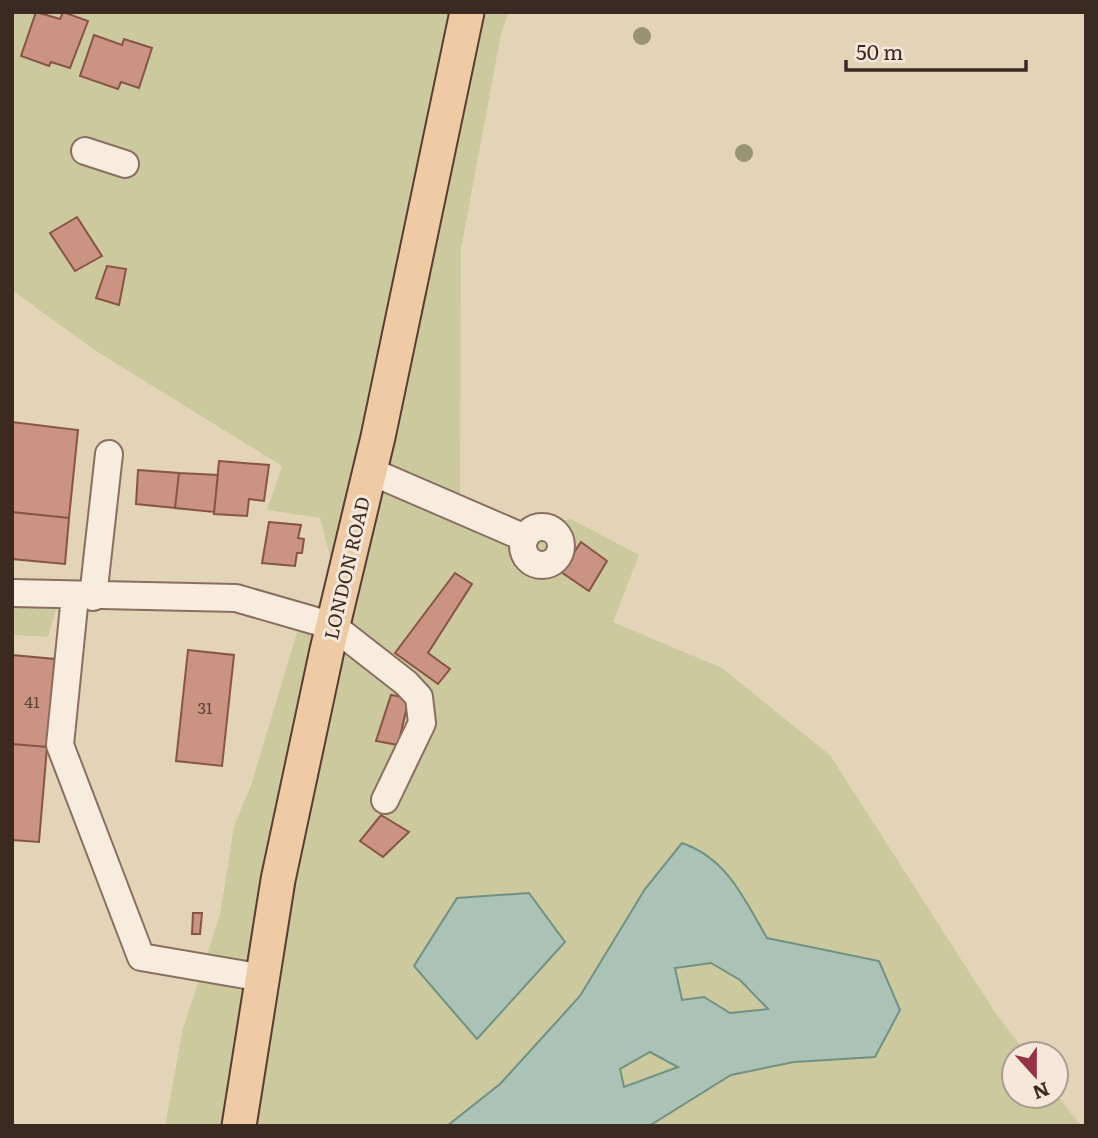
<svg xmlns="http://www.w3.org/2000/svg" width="1098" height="1138" viewBox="0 0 1098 1138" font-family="Literata,serif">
  <rect width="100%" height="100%" fill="#edddcb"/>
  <path fill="#e3d4b8" d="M 463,12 L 1086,12 L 1086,1126 L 1081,1126 L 1056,1093 L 1056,1054 L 1027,1054 L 995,1012 L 830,755 L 722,668 L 613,622 L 517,528 L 460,504 Z
    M 12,285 L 282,466 L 320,518 L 334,573 L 234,826 L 220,914 L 182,1032 L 165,1126 L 12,1126 L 12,635 L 48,637 L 12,602 Z"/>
  <path fill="#ccc99e" d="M 12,12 L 509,12 L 501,34 L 461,249 L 460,504 L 517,528 L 571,519 L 639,555 L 613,622 L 722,668 L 830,755 L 995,1012 L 1027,1054 L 1014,1054 L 1014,1096 L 1056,1096 L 1056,1093 L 1081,1126 L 165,1126 L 182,1032 L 220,914 L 234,826 L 252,782 L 299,626 L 315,626 L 334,573 L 320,518 L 267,510 L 282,466 L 93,349 L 12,290 Z
    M 12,602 L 57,606 L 48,637 L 12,635 Z"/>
  <path fill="#abc2b7" stroke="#719183" stroke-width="2" fill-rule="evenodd" d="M 682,843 C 728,859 744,899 767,938 L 879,961 L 900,1010 L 875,1057 L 794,1062 L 731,1075 L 649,1126 L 447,1126 L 500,1084 L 580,996 L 645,889 ZM 711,963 L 740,980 L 768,1009 L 730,1013 L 704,997 L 682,1000 L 675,968 ZM 650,1052 L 678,1067 L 624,1087 L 620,1069 Z
    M 529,893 L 565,942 L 477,1039 L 414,966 L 457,898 Z"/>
  <path fill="#ca9382" stroke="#885446" stroke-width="2" d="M 36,12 L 60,19 L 63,12 L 88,21 L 70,68 L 51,62 L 49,66 L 21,56 Z
    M 94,35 L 122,45 L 124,39 L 152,48 L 139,88 L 121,82 L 118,89 L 80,76 Z
    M 77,217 L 102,256 L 75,271 L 50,233 Z
    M 107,266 L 126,269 L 119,305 L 96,298 Z
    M 12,422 L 78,430 L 69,518 L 12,512 Z
    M 219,461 L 269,465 L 264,501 L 249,499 L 247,516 L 214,514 Z
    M 138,470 L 179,473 L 175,508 L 136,504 Z
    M 179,473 L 218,475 L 214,512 L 175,508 Z
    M 12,512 L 69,518 L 65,564 L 12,559 Z
    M 269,522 L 301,525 L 298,538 L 304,539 L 302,553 L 297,553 L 295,566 L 262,563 Z
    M 581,542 L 607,561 L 589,591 L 561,572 Z
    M 455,573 L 472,584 L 428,653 L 450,669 L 438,684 L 395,653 Z
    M 188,650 L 234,655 L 222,766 L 176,761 Z
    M 12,655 L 55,659 L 47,747 L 12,744 Z
    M 391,695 L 409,698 L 398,745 L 376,741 Z
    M 12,744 L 47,747 L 39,842 L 12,840 Z
    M 381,815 L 409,832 L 383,857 L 360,841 Z
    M 193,913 L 202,913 L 200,934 L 192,934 Z"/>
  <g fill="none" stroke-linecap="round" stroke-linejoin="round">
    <g stroke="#8a6e5f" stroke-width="30">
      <path id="minor" d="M 85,151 L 125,164
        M 370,471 L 525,538
        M523 546a19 19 0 1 1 38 0a19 19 0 1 1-38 0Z
        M 12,593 L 236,598 L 333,626 L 406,683 L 419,697 L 422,723 L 385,800
        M 75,596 L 60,745 L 141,957 L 263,978
        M 93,597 L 109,454"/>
    </g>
    <g stroke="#583d33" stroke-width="37">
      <path id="major" d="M 239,1126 L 278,880 L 327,650 L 378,437 L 467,12"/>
    </g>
    <use href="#minor" stroke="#f8ecde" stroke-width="26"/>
    <use href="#major" stroke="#eecaa5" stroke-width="33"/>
  </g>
  <g fill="#989372">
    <circle cx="642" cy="36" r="9"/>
    <circle cx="744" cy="153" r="9"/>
  </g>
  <g text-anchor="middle" stroke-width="6" stroke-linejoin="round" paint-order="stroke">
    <g font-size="16" fill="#5f443a">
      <text x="32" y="708">41</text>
      <text x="205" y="714">31</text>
    </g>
    <g font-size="19" fill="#3b2a22" stroke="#f5e8da">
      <text transform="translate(347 568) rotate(-77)" y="7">LONDON ROAD</text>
    </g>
  </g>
  <rect width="1098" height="1138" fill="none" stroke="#3b2a22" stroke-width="28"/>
  <g transform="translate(1035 1075) rotate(159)"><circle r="33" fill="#f5e8da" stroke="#ab9c90" stroke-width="2"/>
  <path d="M0-5L12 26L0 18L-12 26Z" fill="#963245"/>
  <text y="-10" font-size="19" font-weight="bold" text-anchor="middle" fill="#3b2a22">N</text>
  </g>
  <path d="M846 60v10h180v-10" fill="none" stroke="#3b2a22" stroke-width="3.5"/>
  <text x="856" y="60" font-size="21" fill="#3b2a22" stroke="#f5e8da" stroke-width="5" paint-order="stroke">50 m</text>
</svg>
